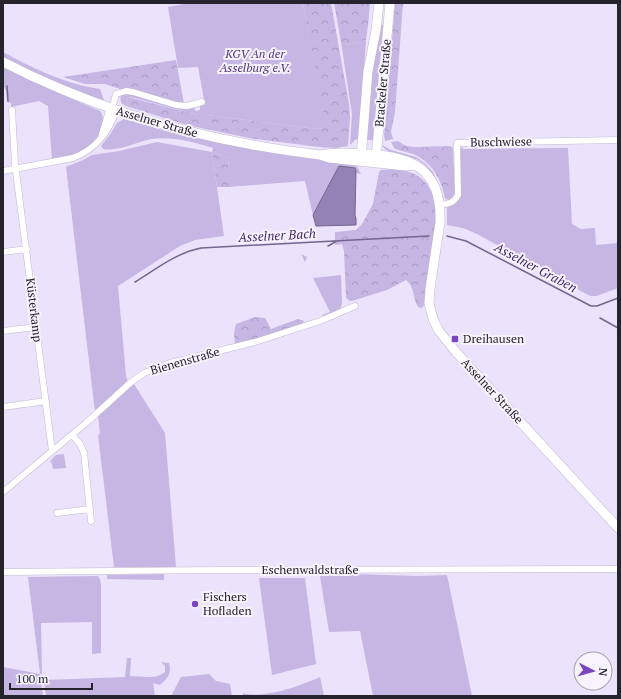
<svg xmlns="http://www.w3.org/2000/svg" width="621" height="699" viewBox="0 0 621 699" font-family="'PT Serif',serif">
  <defs>
    <pattern id="forest-crowns" width="20" height="18" patternUnits="userSpaceOnUse"><rect width="20" height="18" fill="#c5b6e3"/><path d="M2 6a3 3 0 1 1 6 0M12 15a3 3 0 1 1 6 0" fill="none" stroke="#a99cc3"/></pattern>
  </defs>
  <rect width="100%" height="100%" fill="#eae3fb"/>
  <path fill="#c5b6e3" d="M 190,3 L 303,3 L 327,127 L 318,129 L 207,115 L 198,115 L 135,98 L 128,97 L 126,106 C 120,103 120,101 121,94 L 123,93 L 193,107 L 196,111 L 200,110 L 200,106 L 205,105 L 198,67 L 178,68 L 168,7 Z
    M 381,25 L 383,25 L 373,140 L 366,140 L 372,74 Z
    M 366,40 L 359,139 L 356,139 L 350,145 L 352,114 L 341,42 L 348,45 Z
    M 3,52 C 34,69 65,84 100,89 L 104,100 L 100,100 L 52,82 L 3,58 Z
    M 3,65 L 70,98 L 100,111 C 104,116 103,120 102,126 C 95,150 74,155 52,160 L 48,106 L 39,101 L 11,107 L 11,103 L 7,102 L 6,90 L 3,86 Z
    M 124,119 L 169,132 L 218,142 L 309,158 L 349,163 L 357,166 L 361,174 L 337,170 L 313,215 L 305,181 L 228,187 L 228,172 L 229,158 L 212,152 L 224,236 L 195,240 L 180,246 L 118,286 L 126,376 L 128,382 L 95,412 L 66,167 L 83,160 L 92,155 L 119,151 L 157,142 L 212,152 L 213,148 C 194,142 171,136 151,139 C 137,142 117,152 103,149 L 101,146 L 111,133 L 117,123 Z
    M 382,145 L 391,150 L 416,157 L 426,164 L 433,172 L 443,198 L 442,197 C 438,182 432,168 418,160 C 408,155 386,155 382,145 Z
    M 402,145 L 414,147 L 450,146 L 453,148 L 455,194 L 453,198 L 449,200 L 445,199 L 448,198 L 443,147 L 415,148 Z
    M 462,147 L 463,149 L 568,148 L 572,224 L 581,229 L 595,228 L 596,245 L 618,243 L 618,288 L 597,296 L 590,296 L 477,234 L 463,228 L 447,225 L 447,207 L 454,204 L 459,199 L 460,150 Z
    M 301,254 L 307,257 L 305,262 L 313,278 L 341,275 L 342,303 L 340,310 L 326,317 L 322,315 L 330,312 Z
    M 134,384 L 165,433 L 176,567 L 114,567 L 98,435 L 100,434 L 98,416 Z
    M 64,454 L 66,468 L 53,469 L 52,464 L 50,461 L 56,455 Z
    M 164,574 L 164,580 L 107,579 L 107,575 Z
    M 351,574 L 417,576 L 447,575 L 472,696 L 373,696 L 360,631 L 329,632 L 320,576 Z
    M 98,576 L 100,579 L 101,584 L 101,653 L 92,654 L 92,622 L 41,623 L 42,674 L 40,674 L 43,696 L 3,696 L 3,667 L 40,674 L 28,577 Z
    M 259,578 L 305,578 L 316,664 L 272,675 Z
    M 127,658 L 131,658 L 130,676 C 141,676 156,680 165,672 L 165,666 L 161,662 L 169,663 C 172,673 168,678 160,685 L 153,683 L 155,696 L 46,696 L 44,682 L 45,680 L 125,677 Z
    M 209,674 L 216,681 L 230,684 L 232,696 L 171,696 L 181,677 Z
    M 320,677 L 324,696 L 243,696 L 243,693 C 265,699 300,686 320,677 Z"/>
  <path fill="url(#forest-crowns)" d="M 303,3 L 331,3 L 349,104 L 350,117 L 348,146 L 336,148 L 319,147 L 249,138 L 187,125 L 126,106 L 128,97 L 198,115 L 207,115 L 318,129 L 326,127 Z
    M 334,3 L 370,3 L 368,26 L 366,40 L 348,45 L 341,42 Z
    M 395,3 L 403,3 L 395,112 L 391,132 L 393,139 L 385,141 L 384,136 Z
    M 176,60 L 184,104 L 178,104 L 126,89 L 120,89 L 105,84 L 85,84 L 63,77 Z
    M 398,141 C 412,153 430,144 447,148 C 453,157 451,182 452,194 L 450,197 L 445,199 C 442,180 432,162 413,154 C 407,152 401,151 395,149 L 391,142 Z
    M 212,152 L 229,158 L 228,172 L 228,187 L 217,187 Z
    M 395,169 C 451,174 435,233 428,271 C 426,281 427,299 423,307 L 420,308 C 412,303 416,287 406,280 L 387,290 L 355,300 L 350,301 L 346,298 L 344,251 L 342,244 L 335,245 L 335,232 L 356,230 L 362,224 L 373,204 L 379,172 L 381,170 Z
    M 255,317 L 265,318 L 271,329 L 298,319 L 304,321 L 302,325 L 246,342 L 235,344 L 234,333 L 236,324 Z"/>
  <path fill="#9482b7" stroke="#73668d" d="M 339,166 L 355,168 L 356,171 L 355,215 L 356,218 L 356,225 L 316,226 L 313,215 Z"/>
  <g fill="none" stroke-linecap="round" stroke-linejoin="round">
    <path stroke="#73668d" stroke-width="1.5" d="M 3,42 L 3,45
      M 7,86 L 8,101
      M 447,236 L 466,241 L 591,306 L 597,306 L 618,298
      M 328,246 L 337,241
      M 135,282 C 156,269 176,253 201,248 L 429,236
      M 600,318 L 618,328"/>
    <g stroke="#c0b9d0" stroke-width="7">
      <path id="street" d="M 112,109 L 116,94 L 126,91 L 133,92 L 176,105 L 187,106 L 202,102
        M 12,110 L 15,164 L 52,451
        M 102,134 L 110,108
        M 3,171 L 73,158 C 96,149 108,133 116,111
        M 440,205 C 448,204 454,203 458,195 L 457,143 L 618,140
        M 3,252 L 27,249
        M 3,331 L 36,327
        M 3,407 L 46,401
        M 72,435 L 80,444 L 84,453 L 91,521
        M 3,492 L 86,423 L 130,383 L 144,373 L 170,363 L 255,342 L 320,321 L 355,306
        M 57,513 L 90,509
        M 3,572 L 219,570 L 618,569"/>
    </g>
    <g stroke="#c0b9d0" stroke-width="10">
      <path id="secondary" d="M 3,62 C 102,113 209,142 320,155 L 329,158 L 406,166 L 415,165
        M 320,155 C 335,152 350,153 366,154 C 413,156 442,170 440,222 L 430,289 L 429,303 L 433,319 L 439,331 L 456,352 L 618,528
        M 361,158 L 368,71 L 376,30 L 379,3
        M 376,159 L 390,3"/>
    </g>
    <use href="#street" stroke="#fff" stroke-width="6"/>
    <use href="#secondary" stroke="#fff" stroke-width="9"/>
  </g>
  <g fill="#7a46be" stroke="#f6f3fd" stroke-width="1.5">
    <rect x="451" y="335" width="8" height="8" rx="2"/>
    <circle cx="195" cy="604" r="4"/>
  </g>
  <g text-anchor="middle" stroke-width="4" stroke-linejoin="round" paint-order="stroke">
    <g font-size="12" font-style="italic" fill="#52377a" stroke="#f6f3fd">
      <text x="255" y="58">KGV An der<tspan x="255" dy="14">Asselburg e.V.</tspan></text>
    </g>
    <g font-size="12" fill="#25232b" stroke="#f6f3fd">
      <text transform="translate(383 83) rotate(-85)" y="4">Brackeler Straße</text>
      <text transform="translate(157 122) rotate(16)" y="4">Asselner Straße</text>
      <text transform="translate(501 142) rotate(-1)" y="4">Buschwiese</text>
      <text transform="translate(34 310) rotate(83)" y="4">Küsterkamp</text>
      <text transform="translate(185 361) rotate(-16)" y="4">Bienenstraße</text>
      <text transform="translate(492 391) rotate(47)" y="4">Asselner Straße</text>
      <text x="310" y="574">Eschenwaldstraße</text>
    </g>
    <g font-size="12" fill="#25232b" stroke="#f6f3fd" text-anchor="start">
      <text x="463" y="343">Dreihausen</text>
      <text x="203" y="601">Fischers<tspan x="203" dy="14">Hofladen</tspan></text>
    </g>
    <g font-size="13" font-style="italic" fill="#432869" stroke="#f6f3fd">
      <text transform="translate(277 235) rotate(-3)" y="5">Asselner Bach</text>
      <text transform="translate(536 267) rotate(28)" y="5">Asselner Graben</text>
    </g>
  </g>
  <rect width="621" height="699" fill="none" stroke="#25232b" stroke-width="8"/>
  <g transform="translate(593 671) rotate(96)"><circle r="19" fill="#f6f3fd" stroke="#a2a0a9"/>
  <path d="M0-3L7 15L0 10L-7 15Z" fill="#7a46be"/>
  <text y="-6" font-size="11" font-weight="bold" text-anchor="middle" fill="#25232b">N</text>
  </g>
  <path d="M10 683v6h82v-6" fill="none" stroke="#25232b" stroke-width="2"/>
  <text x="16" y="683" font-size="12" fill="#25232b" stroke="#f6f3fd" stroke-width="3" paint-order="stroke">100 m</text>
</svg>
